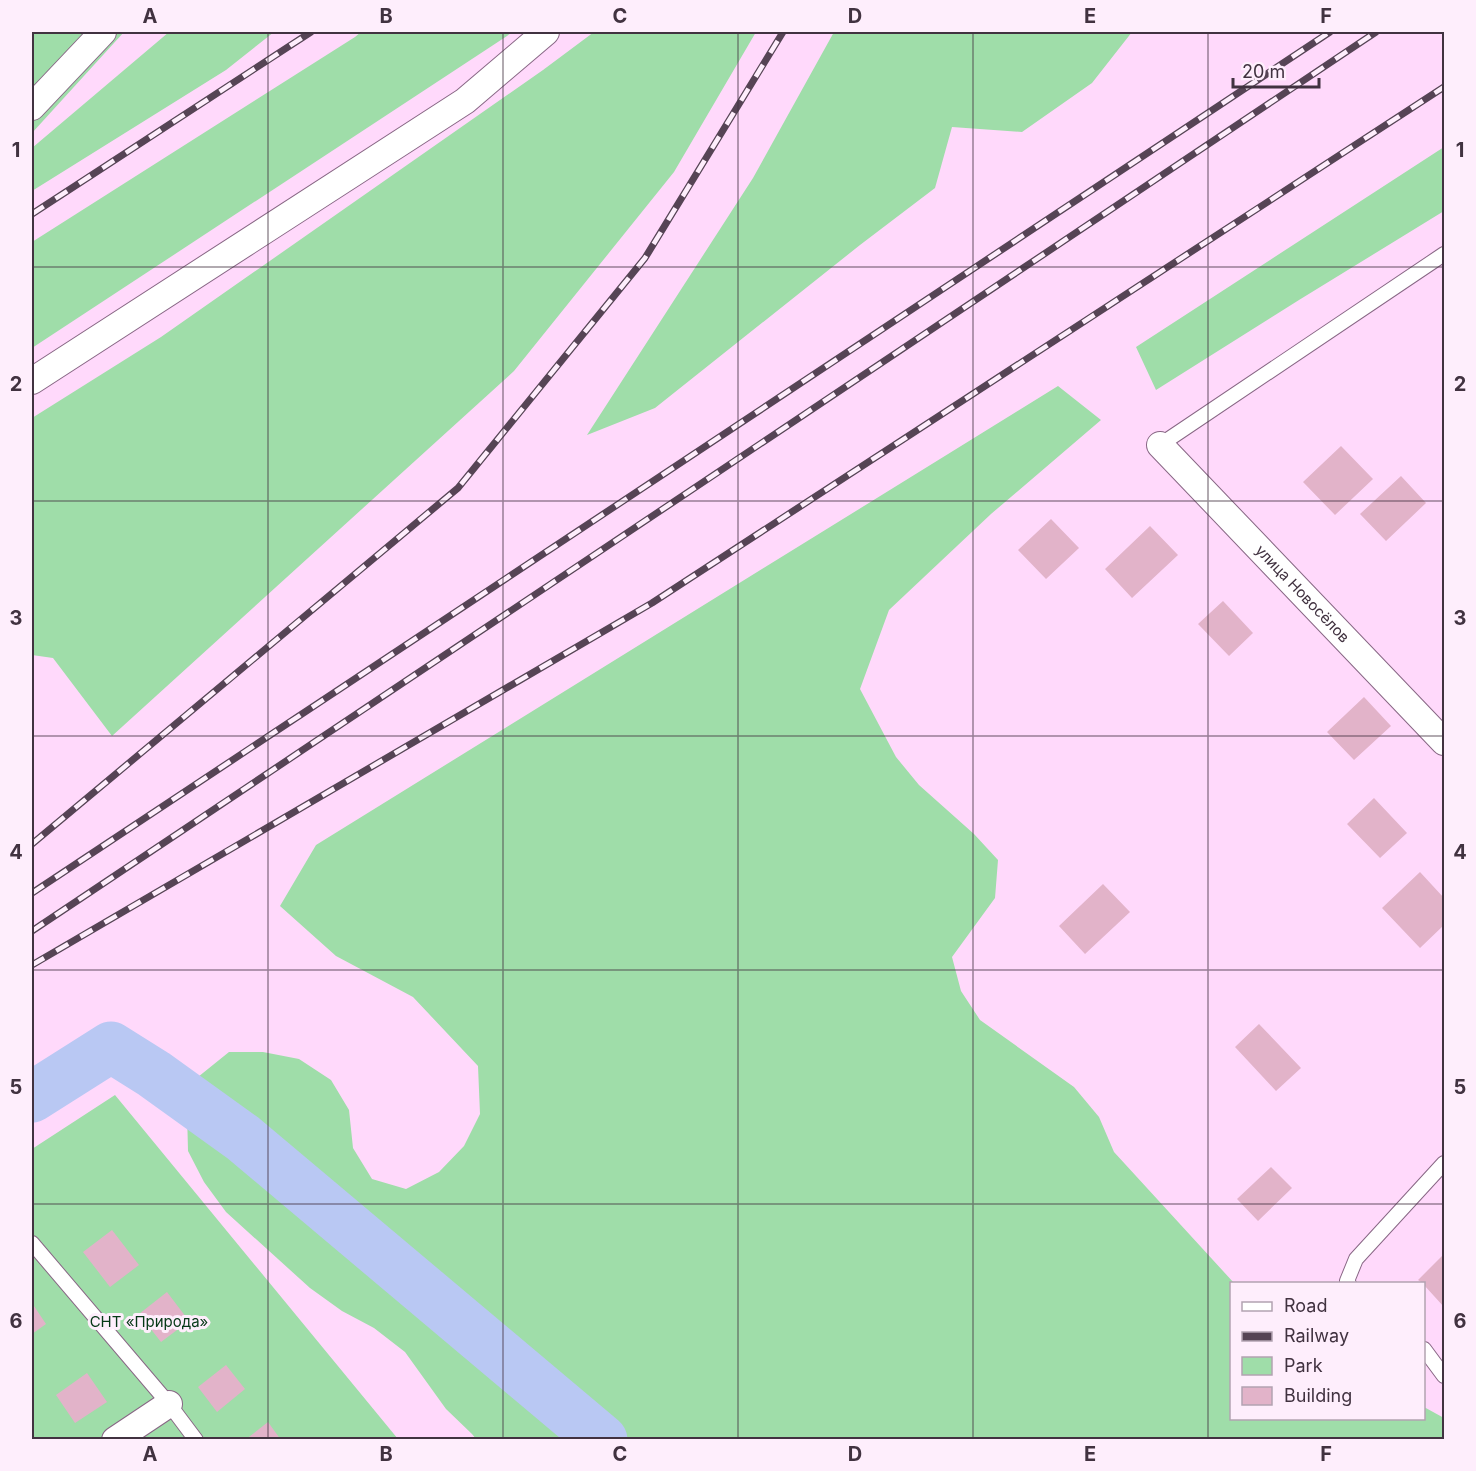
<svg xmlns="http://www.w3.org/2000/svg" width="1476" height="1471" viewBox="0 0 1476 1471" font-family="Inter,sans-serif">
  <rect width="100%" height="100%" fill="#ffd9fb"/>
  <path fill="#9fdda9" d="M 32,32 L 124,32 L 32,133 Z
    M 169,32 L 274,32 L 226,70 L 32,191 L 32,148 Z
    M 361,32 L 512,32 L 507,36 L 32,348 L 32,242 L 355,37 Z
    M 594,32 L 756,32 L 674,172 L 514,371 L 112,736 L 53,658 L 32,655 L 32,418 L 161,337 L 543,70 Z
    M 834,32 L 1132,32 L 1092,83 L 1022,132 L 952,127 L 935,188 L 860,245 L 655,408 L 587,435 L 753,178 Z
    M 1444,147 L 1444,211 L 1299,300 L 1156,390 L 1136,347 Z
    M 1058,386 L 1101,420 L 991,514 L 889,610 L 860,689 L 896,757 L 919,785 L 974,834 L 998,860 L 995,898 L 952,957 L 961,991 L 980,1020 L 1074,1087 L 1099,1117 L 1114,1152 L 1234,1283 L 1232,1284 L 1232,1418 L 1424,1418 L 1424,1407 L 1444,1418 L 1444,1439 L 476,1439 L 472,1434 L 446,1409 L 405,1352 L 374,1328 L 342,1311 L 310,1288 L 226,1212 L 204,1182 L 188,1151 L 187,1111 L 198,1077 L 229,1052 L 263,1052 L 299,1059 L 331,1080 L 349,1110 L 353,1148 L 372,1179 L 406,1189 L 439,1172 L 464,1146 L 480,1114 L 478,1066 L 413,997 L 336,956 L 280,906 L 316,845 Z
    M 115,1095 L 398,1439 L 32,1440 L 32,1149 Z"/>
  <g fill="none" stroke-linecap="round" stroke-linejoin="round">
    <path stroke="#b9c8f3" stroke-width="51" d="M 32,1097 L 111,1047 L 154,1074 L 243,1138 L 602,1440"/>
  </g>
  <path fill="#e2b3c9" d="M 1341,446 L 1373,479 L 1335,515 L 1303,482 Z
    M 1401,476 L 1426,503 L 1386,541 L 1360,514 Z
    M 1051,519 L 1079,548 L 1046,579 L 1018,550 Z
    M 1150,526 L 1178,555 L 1132,598 L 1105,569 Z
    M 1223,601 L 1253,633 L 1229,656 L 1198,624 Z
    M 1364,697 L 1391,726 L 1354,760 L 1327,732 Z
    M 1374,798 L 1407,833 L 1380,858 L 1347,824 Z
    M 1420,872 L 1444,898 L 1444,925 L 1420,948 L 1382,908 Z
    M 1103,884 L 1130,912 L 1085,954 L 1059,926 Z
    M 1259,1024 L 1301,1068 L 1276,1091 L 1235,1047 Z
    M 1271,1167 L 1292,1188 L 1258,1221 L 1237,1199 Z
    M 112,1230 L 139,1265 L 110,1287 L 83,1252 Z
    M 1444,1254 L 1444,1307 L 1424,1285 L 1424,1284 L 1418,1280 Z
    M 167,1292 L 189,1321 L 161,1342 L 139,1314 Z
    M 32,1303 L 46,1324 L 32,1334 Z
    M 226,1365 L 245,1389 L 217,1412 L 198,1387 Z
    M 87,1373 L 107,1402 L 75,1423 L 56,1395 Z
    M 268,1422 L 281,1440 L 245,1440 Z"/>
  <g fill="none" stroke-linecap="round" stroke-linejoin="round">
    <g stroke="#886785" stroke-width="16">
      <path id="lane" d="M 1160,445 L 1444,254
        M 32,1243 L 169,1404 L 196,1440
        M 1349,1284 L 1347,1281 L 1356,1259 L 1444,1163
        M 1424,1349 L 1444,1376"/>
    </g>
    <g stroke="#886785" stroke-width="28">
      <g id="street">
        <path d="M 32,107 L 103,32"/>
        <path d="M 32,381 L 465,101 L 546,32"/>
        <path id="s1" d="M 1160,445 L 1444,742"/>
        <path d="M 115,1440 L 169,1404"/>
      </g>
    </g>
    <use href="#lane" stroke="#fff" stroke-width="14"/>
    <use href="#street" stroke="#fff" stroke-width="26"/>
    <g stroke="#564455" stroke-width="7">
      <path id="rail" d="M 32,214 L 311,32
        M 32,844 L 458,488 L 645,258 L 783,32
        M 32,893 L 1330,32
        M 32,931 L 1376,32
        M 32,965 L 652,603 L 1444,87"/>
    </g>
    <use href="#rail" stroke="#feeefc" stroke-width="4.5" stroke-dasharray="14" stroke-linecap="butt"/>
  </g>
  <path fill="none" stroke="#413240" stroke-width="1.5" stroke-opacity="0.55" d="M 268,32 L 268,1440M 503,32 L 503,1440M 738,32 L 738,1440M 973,32 L 973,1440M 1208,32 L 1208,1440M 32,267 L 1444,267M 32,501 L 1444,501M 32,736 L 1444,736M 32,970 L 1444,970M 32,1204 L 1444,1204"/>
  <g text-anchor="middle" stroke-width="6" stroke-linejoin="round" paint-order="stroke">
    <g font-size="15" fill="#413240" stroke="#feeefc">
      <text dy="5" stroke="none"><textPath href="#s1" startOffset="206">улица Новосёлов</textPath></text>
    </g>
    <g font-size="15" fill="#053816" stroke="#feeefc">
      <text x="149" y="1327">СНТ «Природа»</text>
    </g>
  </g>
  <rect width="1476" height="1471" fill="none" stroke="#feeefc" stroke-width="66"/>
  <rect x="1230" y="1282" width="195" height="138" fill="#feeefc" stroke="#b2a3b1" stroke-width="1.5"/>
  <rect x="1242" y="1302" width="30" height="9" fill="#ffffff" stroke="#b2a3b1" stroke-width="1.5"/>
  <text x="1284" y="1312" font-size="18" fill="#413240">Road</text>
  <rect x="1242" y="1332" width="30" height="9" fill="#564455" stroke="#b2a3b1" stroke-width="1.5"/>
  <text x="1284" y="1342" font-size="18" fill="#413240">Railway</text>
  <rect x="1242" y="1357" width="30" height="18" fill="#9fdda9" stroke="#b2a3b1" stroke-width="1.5"/>
  <text x="1284" y="1372" font-size="18" fill="#413240">Park</text>
  <rect x="1242" y="1387" width="30" height="18" fill="#e2b3c9" stroke="#b2a3b1" stroke-width="1.5"/>
  <text x="1284" y="1402" font-size="18" fill="#413240">Building</text>
  <path d="M1233 78v9h86v-9" fill="none" stroke="#413240" stroke-width="3"/>
  <text x="1242" y="78" font-size="18" fill="#413240" stroke="#feeefc" stroke-width="4.5" paint-order="stroke">20 m</text>
  <rect x="33" y="33" width="1410" height="1405" fill="none" stroke="#413240" stroke-width="2"/>
  <g font-size="20" text-anchor="middle" font-weight="bold" fill="#413240">
    <text x="150" y="23">A</text>
    <text x="386" y="23">B</text>
    <text x="620" y="23">C</text>
    <text x="855" y="23">D</text>
    <text x="1090" y="23">E</text>
    <text x="1326" y="23">F</text>
    <text x="16" y="157">1</text>
    <text x="1460" y="157">1</text>
    <text x="16" y="391">2</text>
    <text x="1460" y="391">2</text>
    <text x="16" y="625">3</text>
    <text x="1460" y="625">3</text>
    <text x="16" y="859">4</text>
    <text x="1460" y="859">4</text>
    <text x="16" y="1094">5</text>
    <text x="1460" y="1094">5</text>
    <text x="16" y="1328">6</text>
    <text x="1460" y="1328">6</text>
    <text x="150" y="1461">A</text>
    <text x="386" y="1461">B</text>
    <text x="620" y="1461">C</text>
    <text x="855" y="1461">D</text>
    <text x="1090" y="1461">E</text>
    <text x="1326" y="1461">F</text>
  </g>
</svg>
